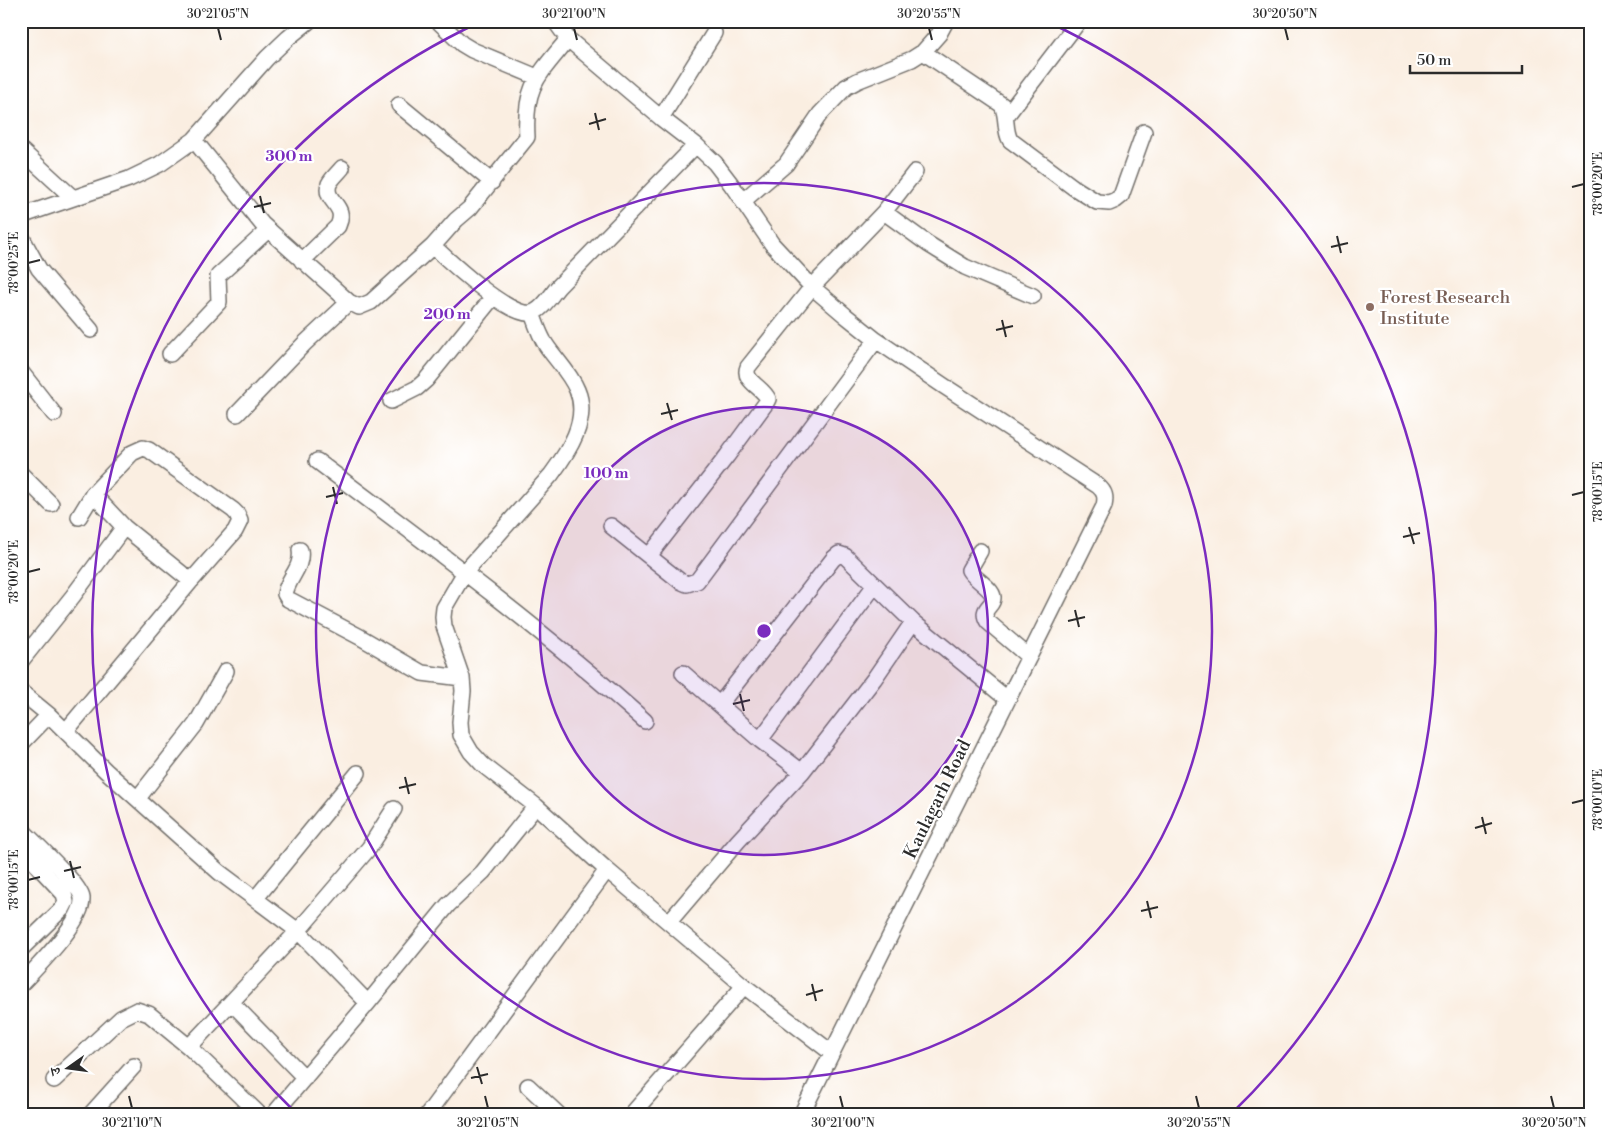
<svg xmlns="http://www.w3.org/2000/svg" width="1612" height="1136" viewBox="0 0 1612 1136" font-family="'Libre Bodoni','Noto Serif Devanagari',serif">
  <rect width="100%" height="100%" fill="#fff"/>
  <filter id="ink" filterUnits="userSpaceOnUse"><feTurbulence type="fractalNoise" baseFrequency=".02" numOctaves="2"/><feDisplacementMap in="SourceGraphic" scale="10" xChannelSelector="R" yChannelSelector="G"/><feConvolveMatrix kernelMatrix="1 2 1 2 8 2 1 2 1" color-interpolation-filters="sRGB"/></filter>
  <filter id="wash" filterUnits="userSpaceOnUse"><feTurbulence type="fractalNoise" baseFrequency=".0096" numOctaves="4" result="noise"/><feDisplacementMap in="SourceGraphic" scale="20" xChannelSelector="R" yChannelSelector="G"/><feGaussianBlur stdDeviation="1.12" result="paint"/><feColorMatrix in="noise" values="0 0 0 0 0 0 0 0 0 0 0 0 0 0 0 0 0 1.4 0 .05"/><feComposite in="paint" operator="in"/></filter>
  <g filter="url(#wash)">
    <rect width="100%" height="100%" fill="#faeee1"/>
  </g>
  <g filter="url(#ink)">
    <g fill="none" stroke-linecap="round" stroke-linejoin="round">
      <g stroke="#736f6b" stroke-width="18">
        <path id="minor" d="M 438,21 L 462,44 L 472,50 L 537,77
          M 555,21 L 568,39 L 661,118 L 696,145 L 715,163 L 731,184 L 772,244 L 812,287 L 846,316 L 876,340 L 944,386 L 1098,486 C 1105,492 1106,497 1104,506 L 801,1115
          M 923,52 L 1002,105 C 1008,118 1004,129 1010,140 L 1073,187 L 1097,202 L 1109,203 L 1116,200 L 1121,196 L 1144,132
          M 399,105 L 492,182
          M 1007,115 L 1079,21
          M 661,118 L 714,33
          M 194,140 L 262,224 L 349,302 L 359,307 L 371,302 L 433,246 L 456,220 L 470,208 L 527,137 C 524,86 537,77 568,39
          M 21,150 L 72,197
          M 743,201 L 786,164 L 820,114 L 846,87 L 857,81 L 912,59 L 923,52 L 939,34 L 946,21
          M 884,212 L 928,244 L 965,267 L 1033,296
          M 21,216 L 129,179 L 160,164 L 194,140 L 267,58 L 288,38 L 309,21
          M 21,236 L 39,269 L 91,330
          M 433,246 C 449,261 510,318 531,313 C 542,311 551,295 558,287 L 696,145
          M 302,261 L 338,226 C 348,204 323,202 329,184 C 332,178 338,173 342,168
          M 532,313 C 536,324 540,336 546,345 C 556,360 570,373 577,390 C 590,420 568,452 551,475 L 465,572 L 444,608 L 443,617 L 444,626 L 462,678 L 463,691 L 460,722 L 461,735 L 471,752 L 483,765 L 536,806 L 607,870 L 744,986 L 832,1053
          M 170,354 L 219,302 L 218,276 L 268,230
          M 21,372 L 54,414
          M 391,401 L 417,388 L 426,380 L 493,297
          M 237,414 L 304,344 L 349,302
          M 317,461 C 429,545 541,628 645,721
          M 21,474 L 51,504
          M 93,494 L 124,527 L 191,581
          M 611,526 L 680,581 L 687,584 L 697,581 L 876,340
          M 300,550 C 303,568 288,577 285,594 L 288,599 L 360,637 L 422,673 L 462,678
          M 980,551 L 969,570 C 974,579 992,588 993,597 C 994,607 979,608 988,622 L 1029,657
          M 649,556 L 727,456 L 766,403 L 768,399 C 763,387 742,381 748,367 L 812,287 L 884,212 L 915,172
          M 21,661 L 73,596 L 124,527
          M 683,673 L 760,740 L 802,772
          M 21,692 L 49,715 L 106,771 L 219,872 L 298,931 L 368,1003
          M 720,704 L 833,559 L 839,554 L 845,556 L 913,622 L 1007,699
          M 66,731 L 191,581 L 235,531 L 240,521 L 237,514 L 233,510 L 149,450 L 143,448 L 132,453 L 93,494 L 79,517
          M 760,740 L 875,585
          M 21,744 L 49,715
          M 138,798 L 196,724 L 226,671
          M 21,829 C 33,841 80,884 82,898 C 84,921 37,967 21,984
          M 21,848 L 64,894 L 66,902 L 63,908 L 21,949
          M 256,898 L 358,773
          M 669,922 L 738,841 L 802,772 L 874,679 L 913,622
          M 231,1002 L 305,1078
          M 189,1047 L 298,931 L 369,848 L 394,809
          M 54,1080 L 121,1018 L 137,1010 L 149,1014 L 189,1047 L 260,1115
          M 528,1086 L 559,1115
          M 90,1115 L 134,1066
          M 273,1115 L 368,1003 L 448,905 L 483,872 L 536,806
          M 427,1115 L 607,870
          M 631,1115 L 744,986"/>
      </g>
      <use href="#minor" stroke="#fff" stroke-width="15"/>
    </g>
  </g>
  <path fill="none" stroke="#2b2b2b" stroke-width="2" d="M 218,28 L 221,40M 574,28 L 577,40M 929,28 L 932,40M 1285,28 L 1288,40M 595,113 L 599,130M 589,124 L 606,119M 1572,187 L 1584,184M 260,196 L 264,213M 254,207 L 271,203M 1337,236 L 1341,253M 1331,247 L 1348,243M 28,263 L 40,260M 1002,320 L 1006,337M 996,330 L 1013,326M 667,403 L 672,420M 661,414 L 678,410M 333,487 L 337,504M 1572,495 L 1584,492M 326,497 L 343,493M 1409,527 L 1414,544M 1403,537 L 1420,533M 28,572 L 40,569M 1075,610 L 1079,627M 1068,621 L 1085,617M 740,694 L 744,711M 733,704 L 750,700M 405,777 L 409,794M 399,788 L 416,784M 1572,803 L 1584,800M 1482,817 L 1486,834M 1475,828 L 1492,823M 70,861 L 74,878M 64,871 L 81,867M 28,880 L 40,877M 1147,901 L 1151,918M 1141,911 L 1158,907M 812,984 L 816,1001M 806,995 L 823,990M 477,1067 L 482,1084M 471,1078 L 488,1074M 129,1096 L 132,1108M 485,1096 L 488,1108M 840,1096 L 843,1108M 1196,1096 L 1199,1108M 1551,1096 L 1554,1108"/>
  <circle cx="764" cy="631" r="224" fill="#7b2cbf" fill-opacity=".12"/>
  <g fill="none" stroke="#7b2cbf" stroke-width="2.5">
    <circle cx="764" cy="631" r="224"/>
    <circle cx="764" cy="631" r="448"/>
    <path d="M297 1114A672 672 0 0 1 480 22M1048 22A672 672 0 0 1 1231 1114"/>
  </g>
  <circle fill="#8d6e63" stroke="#fff" stroke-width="2" cx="1370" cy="307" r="5"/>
  <g text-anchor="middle" stroke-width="4.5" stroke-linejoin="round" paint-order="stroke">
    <g font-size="18" fill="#785e54" stroke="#fff" text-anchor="start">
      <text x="1380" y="303">Forest Research<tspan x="1380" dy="21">Institute</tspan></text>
    </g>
    <g font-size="18" fill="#2b2b2b" stroke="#fff">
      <text transform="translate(937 799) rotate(-64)" y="6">Kaulagarh Road</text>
    </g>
  </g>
  <circle cx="764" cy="631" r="8" fill="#7b2cbf" stroke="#fff" stroke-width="2.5"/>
  <g font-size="15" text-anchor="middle" font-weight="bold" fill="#7b2cbf" stroke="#fff" stroke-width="4.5" stroke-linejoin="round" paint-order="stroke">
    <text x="289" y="161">300 m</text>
    <text x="447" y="319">200 m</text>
    <text x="606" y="478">100 m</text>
  </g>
  <rect width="1612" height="1136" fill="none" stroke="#fff" stroke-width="55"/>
  <g transform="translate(68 1068) rotate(256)" stroke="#ffffff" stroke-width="4" paint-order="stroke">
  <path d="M0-4L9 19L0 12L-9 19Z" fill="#2b2b2b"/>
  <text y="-8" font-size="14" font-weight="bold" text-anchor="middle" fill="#2b2b2b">उ</text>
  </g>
  <path d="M1410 65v8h112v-8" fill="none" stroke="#2b2b2b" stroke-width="2.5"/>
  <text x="1417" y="65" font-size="15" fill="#2b2b2b" stroke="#ffffff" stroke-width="4" paint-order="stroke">50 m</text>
  <rect x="28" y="28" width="1556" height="1080" fill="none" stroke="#2b2b2b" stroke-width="2"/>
  <g font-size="12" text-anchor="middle" fill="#2b2b2b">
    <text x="218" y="18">30°21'05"N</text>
    <text x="574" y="18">30°21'00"N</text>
    <text x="929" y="18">30°20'55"N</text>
    <text x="1285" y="18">30°20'50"N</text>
    <text transform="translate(1598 184) rotate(-90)" y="4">78°00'20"E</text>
    <text transform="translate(14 263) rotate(-90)" y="4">78°00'25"E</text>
    <text transform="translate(1598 492) rotate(-90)" y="4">78°00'15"E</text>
    <text transform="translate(14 572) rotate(-90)" y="4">78°00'20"E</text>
    <text transform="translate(1598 800) rotate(-90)" y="4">78°00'10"E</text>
    <text transform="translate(14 880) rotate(-90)" y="4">78°00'15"E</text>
    <text x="132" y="1127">30°21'10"N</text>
    <text x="488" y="1127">30°21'05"N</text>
    <text x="843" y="1127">30°21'00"N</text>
    <text x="1199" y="1127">30°20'55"N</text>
    <text x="1554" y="1127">30°20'50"N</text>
  </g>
</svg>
